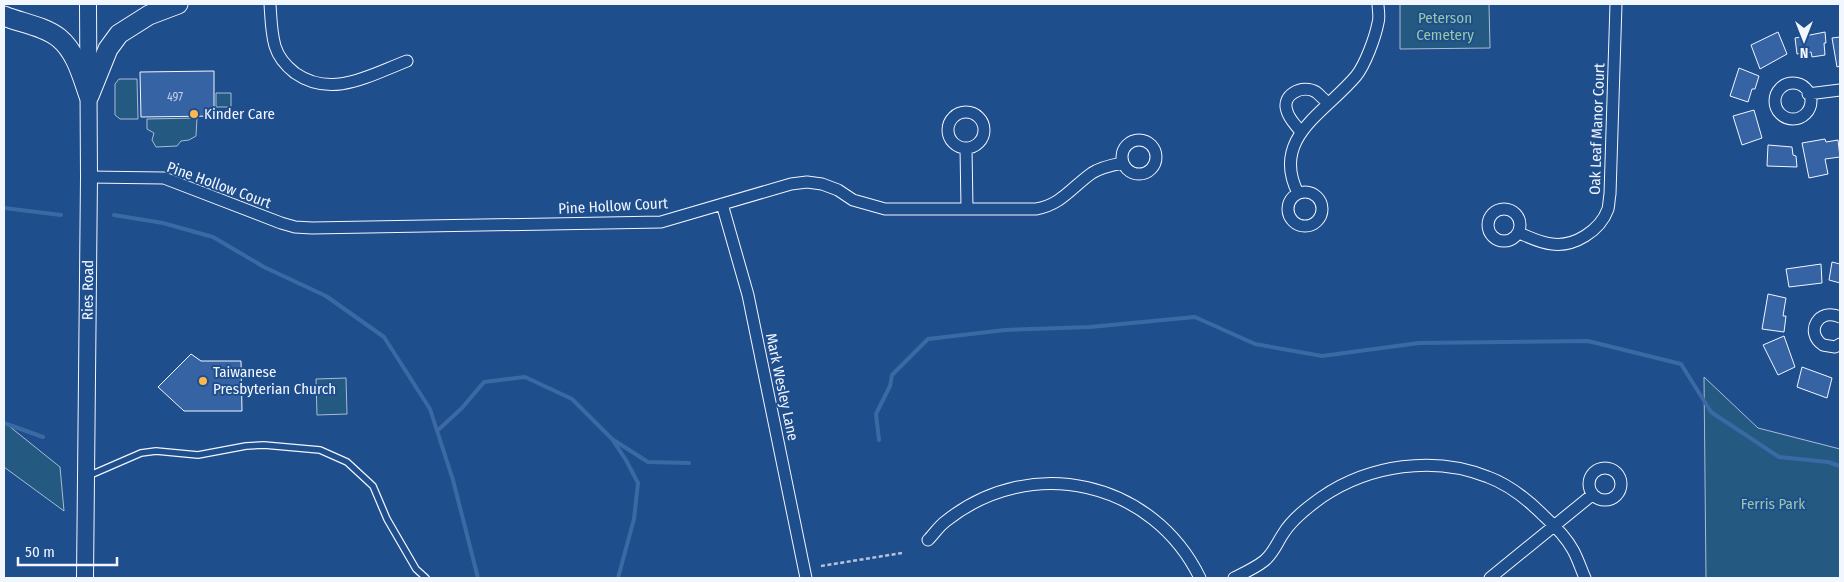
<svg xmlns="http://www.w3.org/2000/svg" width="1844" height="582" viewBox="0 0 1844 582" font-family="'Fira Sans Condensed',sans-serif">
  <rect width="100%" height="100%" fill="#1f4e8c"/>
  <path fill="#245a82" stroke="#a8bbd7" d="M 1400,4 L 1489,4 L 1490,48 L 1400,49 Z
    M 119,79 L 137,79 L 138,119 L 120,119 L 115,115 L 115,84 Z
    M 216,93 L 231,93 L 231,107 L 216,107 Z
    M 197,118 L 196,136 L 189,140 L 181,141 L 177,146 L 156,147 L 152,140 L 154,133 L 147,129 L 147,119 Z
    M 1704,377 L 1758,428 L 1840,449 L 1840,578 L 1706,578 Z
    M 346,378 L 347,414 L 317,415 L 316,379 Z
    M 4,422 L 60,467 L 64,511 L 4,467 Z"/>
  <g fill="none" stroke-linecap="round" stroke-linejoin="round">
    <path stroke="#3b69a3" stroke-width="4" d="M 4,208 L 61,215
      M 114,215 L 163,223 L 213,237 L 264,267 L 326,296 L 384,337 L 430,409 L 453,480 L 478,578
      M 4,423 L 43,437
      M 437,431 L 462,408 L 484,382 L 525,377 L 572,399 L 612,439 L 648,462 L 689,463
      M 879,440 L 876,414 L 890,386 L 892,375 L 928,339 L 1005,330 L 1090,327 L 1195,317 L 1255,344 L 1322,356 L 1419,343 L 1588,341 L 1681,364 L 1711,412 L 1779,457 L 1828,462 L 1840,466
      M 614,442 L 626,460 L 638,483 L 634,519 L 618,578"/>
  </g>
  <path fill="#3563a3" stroke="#f2f6ff" d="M 1778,32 L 1787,54 L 1760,69 L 1751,45 Z
    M 1825,32 L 1826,43 L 1824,43 L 1825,55 L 1812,57 L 1811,52 L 1797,54 L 1795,38 Z
    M 1840,37 L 1840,66 L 1837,67 L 1832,38 Z
    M 1739,68 L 1759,76 L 1755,89 L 1752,89 L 1748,102 L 1730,96 Z
    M 214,71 L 214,116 L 141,117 L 140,72 Z
    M 1754,110 L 1762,138 L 1742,145 L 1733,116 Z
    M 1825,139 L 1826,142 L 1838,140 L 1840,157 L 1825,159 L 1828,174 L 1809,178 L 1802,143 Z
    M 1768,145 L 1792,147 L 1793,155 L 1796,156 L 1797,167 L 1767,166 Z
    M 1832,262 L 1840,264 L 1840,283 L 1829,280 Z
    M 1821,264 L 1822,283 L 1789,287 L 1786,269 Z
    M 1768,294 L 1786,298 L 1783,316 L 1786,316 L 1784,332 L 1762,329 Z
    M 1784,336 L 1795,367 L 1778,375 L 1763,345 Z
    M 191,354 L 201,361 L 241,361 L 242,411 L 184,411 L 158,387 Z
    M 1802,367 L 1832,378 L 1827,398 L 1797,387 Z"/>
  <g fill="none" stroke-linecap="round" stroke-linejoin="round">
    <g stroke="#f2f6ff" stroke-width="8">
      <path id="lane" d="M 88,476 L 141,453 L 156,451 L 198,455 L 246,446 L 264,445 L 320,450 L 347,462 L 373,486 L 387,519 L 416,569 L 426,578"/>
    </g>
    <g stroke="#f2f6ff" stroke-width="13">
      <path id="street" d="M 270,4 C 271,18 271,32 275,46 C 278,56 286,66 295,73 C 332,99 370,75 407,61
        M1775 101a18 18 0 1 1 36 0a18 18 0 1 1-36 0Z
        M 1808,94 L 1840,90
        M948 130a18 18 0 1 1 36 0a18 18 0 1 1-36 0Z
        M 1300,131 C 1296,125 1289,119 1287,111 C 1281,95 1302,84 1316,92 C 1320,95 1324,100 1328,103
        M1122 157a17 17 0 1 1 34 0a17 17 0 1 1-34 0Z
        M 966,148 L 967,208
        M 89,177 L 164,178 L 281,223 L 295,227 L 312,228 L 661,222 L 791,184 L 807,182 L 822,184 L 838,190 L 853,200 L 885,209 L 1036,209 C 1061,205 1072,187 1092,173 C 1101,167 1112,165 1122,163
        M1288 209a17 17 0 1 1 34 0a17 17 0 1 1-34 0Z
        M 1298,193 C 1270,138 1326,112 1356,76 C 1365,65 1375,38 1378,23 C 1380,17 1378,10 1378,4
        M 722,204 L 748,295 L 806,578
        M1488 225a16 16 0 1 1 32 0a16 16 0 1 1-32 0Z
        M 1519,233 C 1529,237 1540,243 1552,244 C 1574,247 1600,231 1608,209 C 1609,205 1609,199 1610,194 L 1616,4
        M 1840,317 C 1819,307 1804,332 1823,345 L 1835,347 L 1840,344
        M1589 484a16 16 0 1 1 32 0a16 16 0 1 1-32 0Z
        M 928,540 C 934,534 939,526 946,521 C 1031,453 1153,481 1200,578
        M 1234,578 C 1244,573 1255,568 1264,561 C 1273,554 1277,543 1283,534 C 1292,519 1308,507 1322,497 C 1369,465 1434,455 1488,477 C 1510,485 1528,500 1544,516 C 1555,526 1566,537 1573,550 C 1578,559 1581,569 1585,578
        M 1490,578 L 1592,495"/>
    </g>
    <g stroke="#f2f6ff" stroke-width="18">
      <g id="secondary">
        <path id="s1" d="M 85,578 L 89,177 L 88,4"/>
      </g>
    </g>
    <g stroke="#f2f6ff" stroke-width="21">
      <path id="primary" d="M 4,16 C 21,23 44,26 59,38 C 76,52 82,76 89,96
        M 89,96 L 108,49 L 119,34 L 149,15 L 178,4"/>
    </g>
    <path stroke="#b3c4dc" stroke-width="2.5" stroke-dasharray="4 2.5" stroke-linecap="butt" d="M 821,566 L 902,553"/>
    <use href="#lane" stroke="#1f4e8c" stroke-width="5.5"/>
    <use href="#street" stroke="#1f4e8c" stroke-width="11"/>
    <use href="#secondary" stroke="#1f4e8c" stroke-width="16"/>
    <use href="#primary" stroke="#1f4e8c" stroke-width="19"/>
  </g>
  <g fill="#ffb74d" stroke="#1f4e8c" stroke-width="2">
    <circle cx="194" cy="114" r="5"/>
    <circle cx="203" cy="381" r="5"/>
  </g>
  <g text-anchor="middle" stroke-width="4" stroke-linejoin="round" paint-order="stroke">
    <g font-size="12" fill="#c3d1e8">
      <text x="175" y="101">497</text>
    </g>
    <g font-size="15" fill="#97c8a6" stroke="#1f4e8c">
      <text x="1445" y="23">Peterson<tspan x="1445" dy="17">Cemetery</tspan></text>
      <text x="1773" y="509">Ferris Park</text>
    </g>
    <g font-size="15" fill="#f2f6ff" stroke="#1f4e8c" text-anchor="start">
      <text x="204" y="119">Kinder Care</text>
      <text x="213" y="377">Taiwanese<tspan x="213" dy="17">Presbyterian Church</tspan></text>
    </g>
    <g font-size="15" fill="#f2f6ff" stroke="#1f4e8c">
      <text transform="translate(1597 129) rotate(-88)" y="5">Oak Leaf Manor Court</text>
      <text transform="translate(219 185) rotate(20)" y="5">Pine Hollow Court</text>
      <text transform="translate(613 206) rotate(-3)" y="5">Pine Hollow Court</text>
      <text dy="5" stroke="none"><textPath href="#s1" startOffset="288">Ries Road</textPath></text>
      <text transform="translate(782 387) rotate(78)" y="5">Mark Wesley Lane</text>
    </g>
  </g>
  <rect width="1844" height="582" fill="none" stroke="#f2f6ff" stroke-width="10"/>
  <g transform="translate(1804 40) rotate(180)" stroke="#1f4e8c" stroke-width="4" paint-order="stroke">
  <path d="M0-4L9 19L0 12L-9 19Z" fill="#f2f6ff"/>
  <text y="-8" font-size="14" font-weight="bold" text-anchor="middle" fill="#f2f6ff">N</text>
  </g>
  <path d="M18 557v8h99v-8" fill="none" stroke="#f2f6ff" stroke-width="2.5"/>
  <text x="25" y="557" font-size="15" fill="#f2f6ff" stroke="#1f4e8c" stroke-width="4" paint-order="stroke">50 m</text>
</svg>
